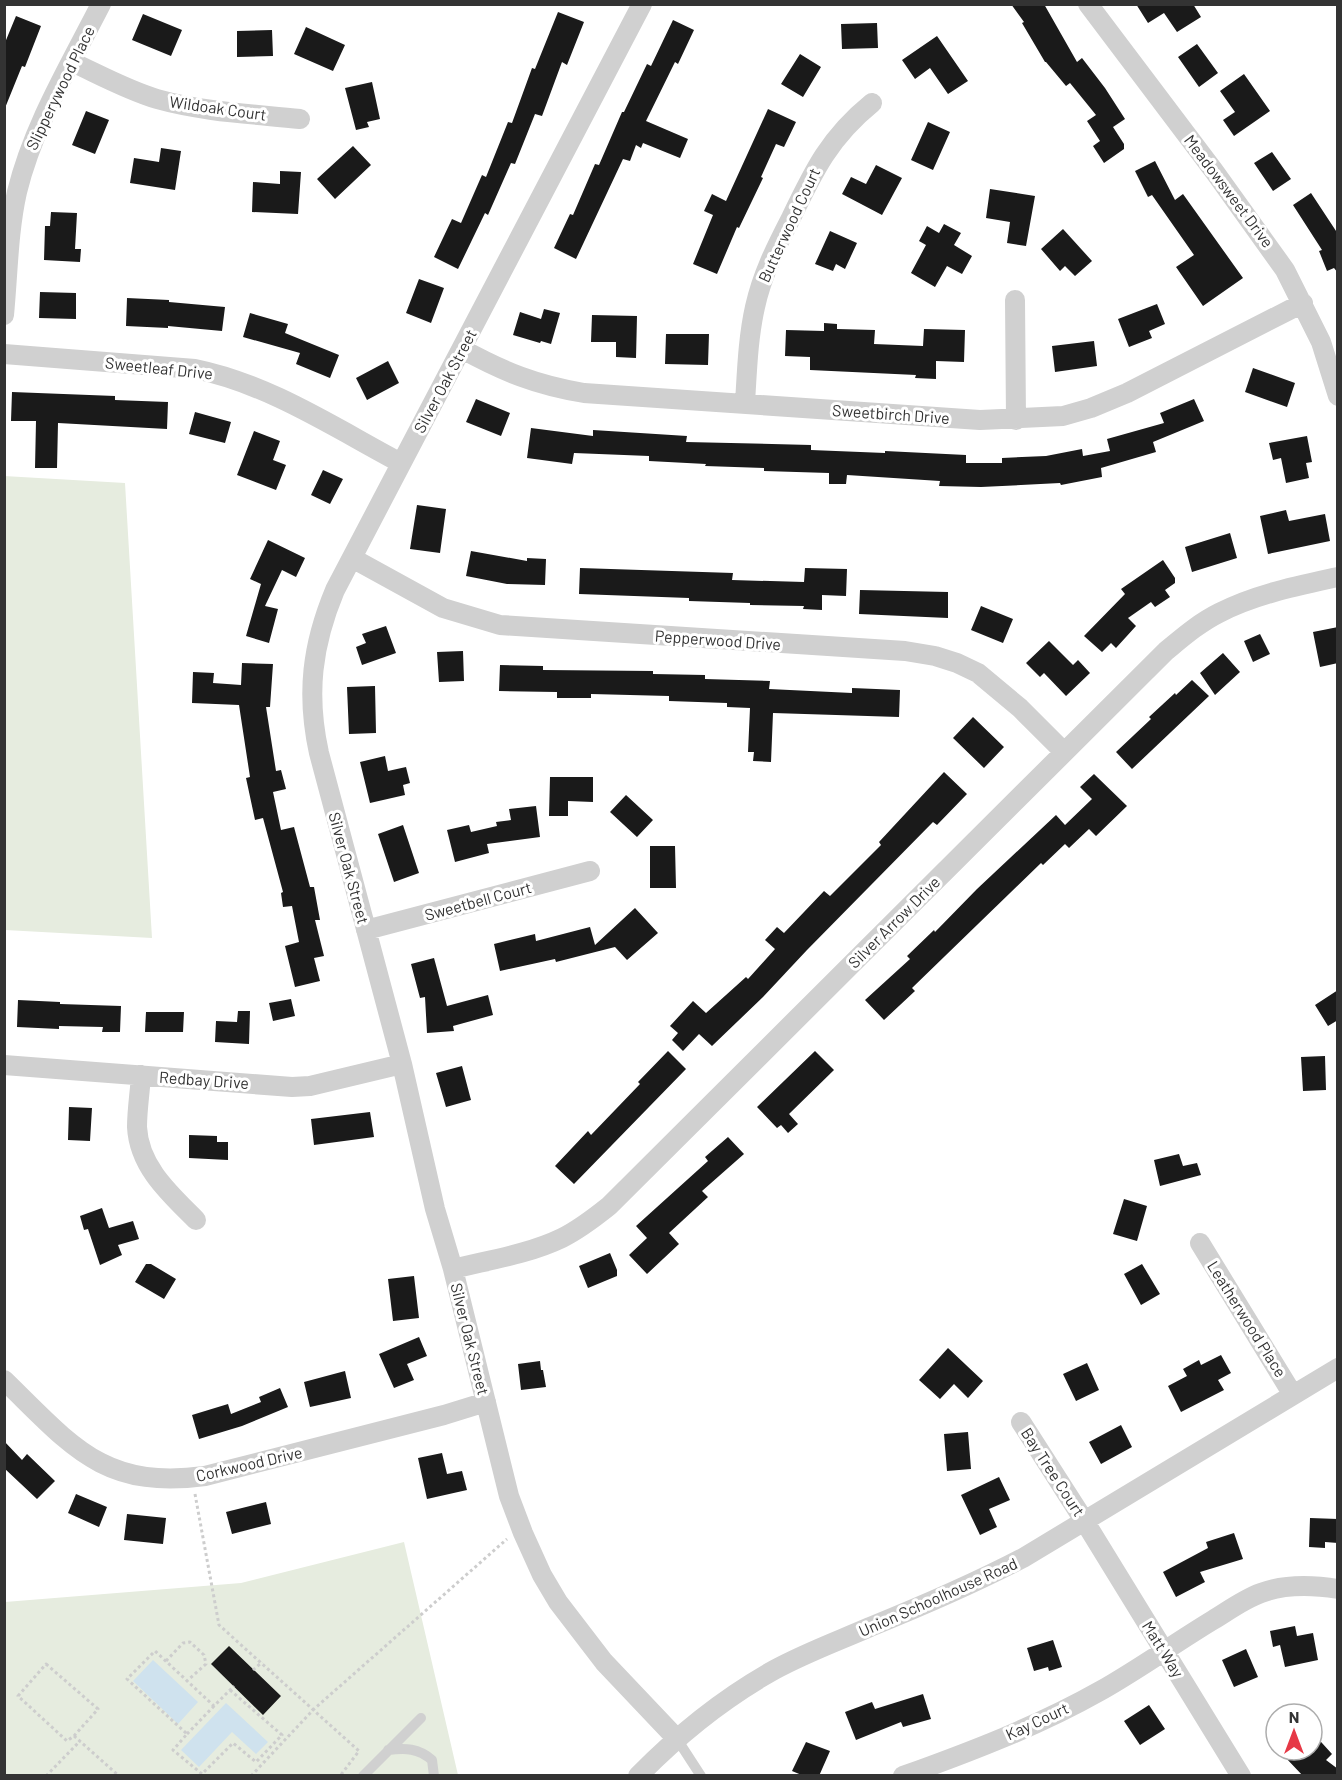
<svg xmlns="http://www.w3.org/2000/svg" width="1342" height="1780" viewBox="0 0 1342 1780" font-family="Barlow,sans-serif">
  <rect width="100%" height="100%" fill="#fff"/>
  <path fill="#e6ecdf" d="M 4,476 L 125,483 L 152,938 L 5,930 Z
    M 404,1542 L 458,1775 L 5,1776 L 5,1602 L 241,1583 Z"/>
  <path fill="#cfe2ee" d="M 153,1660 L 198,1702 L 178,1724 L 133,1681 Z
    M 226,1703 L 268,1742 L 256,1754 L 232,1732 L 199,1767 L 181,1750 Z"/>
  <path fill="#1a1a1a" d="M 1011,4 L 1044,4 L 1077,62 L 1082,58 L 1105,88 L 1125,119 L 1113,127 L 1124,144 L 1124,149 L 1104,163 L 1093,146 L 1100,141 L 1087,121 L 1096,115 L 1070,83 L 1066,86 L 1046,62 L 1045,62 L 1022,23 L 1024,22 Z
    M 1136,4 L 1193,4 L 1201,17 L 1177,32 L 1164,13 L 1148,23 Z
    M 558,12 L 584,22 L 567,65 L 562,62 L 542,116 L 535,114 L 515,164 L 511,163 L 488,215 L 485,213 L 458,269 L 434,257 L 452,219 L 461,223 L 482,175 L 486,177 L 508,122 L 512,123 L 532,68 L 535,69 Z
    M 143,14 L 182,30 L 171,56 L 132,40 Z
    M 16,16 L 41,26 L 25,67 L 22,66 L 5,108 L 4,45 Z
    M 673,20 L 694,30 L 678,64 L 675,62 L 646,121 L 688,139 L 680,158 L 643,143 L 641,148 L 636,145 L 630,161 L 623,159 L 576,259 L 554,248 L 570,214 L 573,215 L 595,164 L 599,165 L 622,112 L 624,112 L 647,64 L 651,66 Z
    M 877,23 L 878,48 L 842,49 L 841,24 Z
    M 306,27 L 345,45 L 333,71 L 294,54 Z
    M 272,30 L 273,56 L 237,57 L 237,31 Z
    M 937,36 L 968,81 L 948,94 L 930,68 L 915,79 L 902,60 Z
    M 1197,44 L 1218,73 L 1199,87 L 1178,57 Z
    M 800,54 L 821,67 L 803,97 L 781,84 Z
    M 1244,74 L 1270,111 L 1234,136 L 1223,120 L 1235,112 L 1220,91 Z
    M 372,82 L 380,119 L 367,122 L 369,127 L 356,130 L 345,88 Z
    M 768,109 L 796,122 L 784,147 L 776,144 L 761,177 L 763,178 L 739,228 L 737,227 L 717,274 L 693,264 L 713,215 L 704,211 L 712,194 L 726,201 Z
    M 86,111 L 109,120 L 95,154 L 72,145 Z
    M 928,122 L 950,132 L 933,170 L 911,160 Z
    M 353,146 L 371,165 L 335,199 L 317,179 Z
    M 161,148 L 181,151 L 175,190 L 130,183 L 134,158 L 159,162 Z
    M 1272,152 L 1291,179 L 1273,191 L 1254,163 Z
    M 1155,161 L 1175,200 L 1183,194 L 1243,278 L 1203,306 L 1176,267 L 1194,255 L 1152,195 L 1148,197 L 1135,171 Z
    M 876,165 L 902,178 L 882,215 L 842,194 L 851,177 L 866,184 Z
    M 280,171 L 301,172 L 298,214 L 252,212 L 253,182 L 280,184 Z
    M 990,189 L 1035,196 L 1026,246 L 1007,243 L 1010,222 L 986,218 Z
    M 1311,193 L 1338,234 L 1338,273 L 1334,268 L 1327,271 L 1319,251 L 1322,250 L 1293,205 Z
    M 51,212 L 77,213 L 75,249 L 81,249 L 80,262 L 44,260 L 45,226 L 50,226 Z
    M 944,224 L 961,233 L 954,245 L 972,256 L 962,274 L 947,266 L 935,287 L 911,273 L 926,245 L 919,241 L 927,226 L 939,233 Z
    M 1063,229 L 1092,261 L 1075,276 L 1065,266 L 1060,271 L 1041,249 Z
    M 830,231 L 857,243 L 845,269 L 836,264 L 833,271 L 815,264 Z
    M 419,279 L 444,288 L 431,323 L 406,313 Z
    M 40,292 L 76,293 L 76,319 L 39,318 Z
    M 127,298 L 169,300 L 169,302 L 225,307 L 222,331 L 168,326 L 168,328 L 126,326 Z
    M 1157,304 L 1165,324 L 1149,331 L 1152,338 L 1129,347 L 1118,319 Z
    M 544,309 L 560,313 L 551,344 L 541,341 L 540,343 L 513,335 L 520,312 L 541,319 Z
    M 250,313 L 288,324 L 285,333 L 339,355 L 330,378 L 296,364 L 300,353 L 243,337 Z
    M 592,315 L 637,316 L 636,358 L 616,357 L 616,342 L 591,342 Z
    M 824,323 L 837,324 L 837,329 L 875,330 L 874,344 L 923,346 L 924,329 L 965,330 L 964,362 L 936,361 L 936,379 L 915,378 L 916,375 L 810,370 L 810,357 L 785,356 L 786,330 L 824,331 Z
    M 666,334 L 709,334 L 708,365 L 665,364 Z
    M 1094,341 L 1097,366 L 1055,372 L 1052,346 Z
    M 388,361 L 399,383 L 367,400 L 356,378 Z
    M 1253,368 L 1295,383 L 1287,407 L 1245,392 Z
    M 12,392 L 115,396 L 115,400 L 168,402 L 167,429 L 58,423 L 57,468 L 35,468 L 36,421 L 11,421 Z
    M 476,399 L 510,413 L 501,436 L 466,422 Z
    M 1194,399 L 1204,421 L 1153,442 L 1156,452 L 1101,468 L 1102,477 L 1061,485 L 1060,483 L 981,487 L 939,486 L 940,481 L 847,475 L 846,484 L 829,484 L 829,473 L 764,471 L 764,468 L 705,466 L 706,464 L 649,461 L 649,456 L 574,453 L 572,464 L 527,458 L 531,428 L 593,436 L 593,430 L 687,436 L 686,442 L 811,445 L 811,450 L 885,453 L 885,451 L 966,455 L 966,463 L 1002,463 L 1002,458 L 1046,456 L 1082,449 L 1083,456 L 1110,451 L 1107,439 L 1164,423 L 1160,413 Z
    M 195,412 L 231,422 L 225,443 L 189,434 Z
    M 254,431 L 280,441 L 273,460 L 286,465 L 276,490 L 237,475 Z
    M 1307,436 L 1312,462 L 1306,463 L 1309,478 L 1286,483 L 1281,458 L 1273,460 L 1269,443 Z
    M 323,470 L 343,479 L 330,504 L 311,495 Z
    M 417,505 L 446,509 L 440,553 L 410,549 Z
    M 1286,510 L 1289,521 L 1325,514 L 1330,541 L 1268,554 L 1260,516 Z
    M 1230,533 L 1237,558 L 1192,572 L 1185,547 Z
    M 268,540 L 305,558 L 296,577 L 282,570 L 265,606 L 278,609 L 269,643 L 246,636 L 261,584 L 250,579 Z
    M 471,551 L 527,561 L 527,558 L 546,559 L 545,585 L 507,584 L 466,576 Z
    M 1163,560 L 1175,578 L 1175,583 L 1165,590 L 1170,597 L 1155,607 L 1151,602 L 1128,618 L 1136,626 L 1116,648 L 1111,643 L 1102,652 L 1084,636 L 1125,594 L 1121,589 Z
    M 580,568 L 733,573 L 732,580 L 804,582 L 805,568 L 847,569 L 846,596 L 822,595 L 822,610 L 803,609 L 804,606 L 750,605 L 750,603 L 689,601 L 689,598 L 579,594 Z
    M 860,590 L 948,592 L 948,618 L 859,614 Z
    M 981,606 L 1013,619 L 1003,643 L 971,630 Z
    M 386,626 L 396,653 L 362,665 L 356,647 L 366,643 L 362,634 Z
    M 1338,627 L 1338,663 L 1320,667 L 1313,632 Z
    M 1260,634 L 1270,654 L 1253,662 L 1244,641 Z
    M 1049,641 L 1073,665 L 1078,660 L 1090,673 L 1066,696 L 1044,673 L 1040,677 L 1026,663 Z
    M 463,651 L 464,681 L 439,682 L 437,652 Z
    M 1223,653 L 1240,672 L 1215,695 L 1200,673 Z
    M 242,663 L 273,664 L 270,707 L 266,707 L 276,771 L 281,770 L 286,789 L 273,792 L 281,830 L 294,827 L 310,887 L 314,887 L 320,920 L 315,920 L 324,956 L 314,958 L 320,981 L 295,987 L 285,946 L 299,942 L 292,906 L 283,907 L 281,893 L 283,892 L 263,818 L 255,820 L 246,778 L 250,777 L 239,705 L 192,703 L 193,672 L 214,673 L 213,683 L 241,685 Z
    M 500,665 L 543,666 L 543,670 L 653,671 L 653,674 L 705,675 L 705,679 L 770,681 L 769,689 L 852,693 L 852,688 L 900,690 L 899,717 L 773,713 L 771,762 L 753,761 L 754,752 L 748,752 L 750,708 L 727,707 L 727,703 L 669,701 L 669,696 L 591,694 L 591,698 L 557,698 L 557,692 L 499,691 Z
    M 1192,680 L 1209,696 L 1132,769 L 1116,752 L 1151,719 L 1149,717 L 1175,693 L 1176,695 Z
    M 375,686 L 376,733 L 349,734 L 347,687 Z
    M 973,717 L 1004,747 L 984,768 L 953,738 Z
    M 385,756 L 388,771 L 406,767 L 410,783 L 403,785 L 405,795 L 370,803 L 360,762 Z
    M 944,772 L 967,794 L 937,825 L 933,822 L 807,950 L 763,997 L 712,1046 L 699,1034 L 683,1051 L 672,1040 L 678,1033 L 670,1026 L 693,1001 L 706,1013 L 746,977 L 748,979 L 775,949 L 765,940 L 777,927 L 784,933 L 824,891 L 830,896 L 881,845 L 879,842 Z
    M 1094,774 L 1127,806 L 1096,836 L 1089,829 L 1069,848 L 1065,844 L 1043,865 L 1041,863 L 912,988 L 915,991 L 884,1020 L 865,1000 L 910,959 L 907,956 L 934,930 L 935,932 L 977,889 L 1056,815 L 1065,825 L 1092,799 L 1080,787 Z
    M 550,777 L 593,777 L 593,802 L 568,801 L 568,816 L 549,816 Z
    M 626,795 L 653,820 L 637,837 L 610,812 Z
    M 536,806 L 540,837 L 487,844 L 489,853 L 455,862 L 447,830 L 469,825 L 471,832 L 497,826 L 496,822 L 511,820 L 509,809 Z
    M 403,825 L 419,873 L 394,882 L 378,834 Z
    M 650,846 L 675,846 L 676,888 L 650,888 Z
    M 635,908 L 658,933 L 627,960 L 615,947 L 556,962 L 555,959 L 500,971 L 494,944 L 535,934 L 536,941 L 590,927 L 595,945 Z
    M 434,958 L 447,1006 L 488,995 L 493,1015 L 453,1026 L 454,1031 L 427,1033 L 425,997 L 420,998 L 411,964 Z
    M 1338,990 L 1338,1020 L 1328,1026 L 1315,1005 Z
    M 291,999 L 295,1016 L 273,1021 L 269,1003 Z
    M 18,1000 L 60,1002 L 60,1004 L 121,1006 L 120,1032 L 102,1032 L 103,1027 L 59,1026 L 59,1029 L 17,1027 Z
    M 238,1011 L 250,1011 L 249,1044 L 215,1042 L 216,1021 L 237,1022 Z
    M 146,1012 L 184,1012 L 183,1032 L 145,1032 Z
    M 668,1051 L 686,1069 L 574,1184 L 555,1166 L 588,1131 L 591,1135 L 640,1084 L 638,1082 Z
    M 815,1051 L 834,1070 L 789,1114 L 798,1124 L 788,1133 L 781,1125 L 777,1128 L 757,1107 Z
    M 1325,1056 L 1326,1090 L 1303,1091 L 1301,1057 Z
    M 462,1066 L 471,1100 L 446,1107 L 436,1073 Z
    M 69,1107 L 92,1108 L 90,1141 L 68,1140 Z
    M 370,1112 L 374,1137 L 314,1145 L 311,1119 Z
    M 189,1135 L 217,1136 L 217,1142 L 228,1142 L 228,1160 L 189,1158 Z
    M 728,1137 L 744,1154 L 702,1191 L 708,1197 L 669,1233 L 679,1244 L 647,1274 L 629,1255 L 647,1238 L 636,1226 L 708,1161 L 705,1157 Z
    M 1179,1154 L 1183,1166 L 1197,1163 L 1201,1175 L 1160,1186 L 1154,1160 Z
    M 1124,1199 L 1147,1206 L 1137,1241 L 1113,1234 Z
    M 102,1208 L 109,1228 L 133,1221 L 139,1239 L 118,1245 L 122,1255 L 100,1265 L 88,1229 L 84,1230 L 80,1216 Z
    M 610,1253 L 617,1270 L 617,1276 L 588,1288 L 579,1266 Z
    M 146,1264 L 151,1264 L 176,1279 L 164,1299 L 135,1282 Z
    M 1142,1264 L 1160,1294 L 1141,1305 L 1124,1274 Z
    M 414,1276 L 419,1318 L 393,1321 L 388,1279 Z
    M 419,1337 L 427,1356 L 407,1364 L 414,1380 L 394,1388 L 379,1354 Z
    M 948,1348 L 983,1381 L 968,1398 L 954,1384 L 940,1399 L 919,1380 Z
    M 1221,1355 L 1231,1373 L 1218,1380 L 1224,1390 L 1181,1412 L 1168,1386 L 1187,1376 L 1183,1369 L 1199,1360 L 1201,1365 Z
    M 540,1361 L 541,1370 L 543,1370 L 546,1387 L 521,1390 L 518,1364 Z
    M 1087,1363 L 1099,1390 L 1076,1401 L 1063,1374 Z
    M 345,1371 L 351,1398 L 310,1407 L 304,1382 Z
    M 280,1388 L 288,1407 L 242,1426 L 199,1439 L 192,1415 L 228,1404 L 231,1414 L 261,1402 L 259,1397 Z
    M 1121,1425 L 1132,1447 L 1101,1464 L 1089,1442 Z
    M 968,1432 L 971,1469 L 947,1471 L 944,1434 Z
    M 4,1441 L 22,1460 L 27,1454 L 55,1481 L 37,1499 L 4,1468 Z
    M 442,1453 L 447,1474 L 462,1471 L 467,1490 L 427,1499 L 418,1458 Z
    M 999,1477 L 1010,1500 L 989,1509 L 997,1527 L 980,1535 L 961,1495 Z
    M 76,1494 L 107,1507 L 99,1527 L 68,1513 Z
    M 266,1502 L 271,1524 L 232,1534 L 226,1512 Z
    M 127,1514 L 166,1518 L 163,1544 L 124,1540 Z
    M 1310,1518 L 1338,1519 L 1338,1543 L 1325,1542 L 1325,1548 L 1309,1547 Z
    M 1234,1533 L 1243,1559 L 1200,1572 L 1205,1582 L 1176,1597 L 1163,1572 L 1208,1548 L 1206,1542 Z
    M 1295,1626 L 1297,1636 L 1313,1633 L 1318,1660 L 1285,1667 L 1280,1645 L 1273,1647 L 1270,1631 Z
    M 1053,1640 L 1062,1667 L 1049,1671 L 1048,1667 L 1034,1671 L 1027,1648 Z
    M 229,1646 L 281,1696 L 263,1715 L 211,1664 Z
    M 1246,1649 L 1258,1677 L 1234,1687 L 1222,1660 Z
    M 923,1694 L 931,1719 L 903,1727 L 901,1722 L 856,1740 L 845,1712 L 872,1702 L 875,1709 Z
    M 1149,1705 L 1165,1729 L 1140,1745 L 1124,1721 Z
    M 1312,1732 L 1332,1754 L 1326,1760 L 1338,1769 L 1338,1776 L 1303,1776 L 1285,1757 L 1292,1750 L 1312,1750 Z
    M 806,1742 L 830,1751 L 819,1776 L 804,1776 L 792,1771 Z"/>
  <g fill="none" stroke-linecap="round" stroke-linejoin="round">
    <path stroke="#cdcdcd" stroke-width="3" stroke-dasharray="3 3" stroke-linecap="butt" d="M 195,1494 L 219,1625 L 359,1751 L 340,1776
      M 166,1661 L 183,1643 L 190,1642 L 204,1655 L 206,1664 L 187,1681
      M 46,1664 L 98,1709 L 74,1736 L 67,1741 L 18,1696 Z
      M 253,1670 L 262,1662
      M 230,1690 L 282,1735 L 256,1762 L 233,1743 L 202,1774 L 173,1750 L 187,1734 L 127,1679 L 155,1651 L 214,1706 L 234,1686
      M 187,1734 L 214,1706
      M 74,1736 L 119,1776
      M 46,1776 L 80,1741
      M 251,1776 L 314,1709 L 507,1539"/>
    <path stroke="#d0d0d0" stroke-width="10" d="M 677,1739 L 701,1776
      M 388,1750 C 406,1748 418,1748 432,1760 L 434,1776
      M 363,1776 L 421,1718"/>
    <path stroke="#d0d0d0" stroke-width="20" d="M 642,4 L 335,590 C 312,645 306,694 319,753 L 402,1064 L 435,1209 L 453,1269 L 509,1496 L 523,1533 L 542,1575 L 558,1602 L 604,1662 L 677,1739
      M 1088,4 L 1214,171 L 1285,270 L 1321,342 L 1338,396
      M 72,62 C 100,75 127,90 157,99 C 203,112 253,114 300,119
      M 1015,300 L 1016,420
      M 4,315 C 8,274 8,232 17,192 C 33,126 70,65 101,4
      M 462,349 C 504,372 536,385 584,393 L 980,420 L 1063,416 L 1091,408 L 1127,393 L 1303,303
      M 4,354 L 195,369 C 269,384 335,428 401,463
      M 745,403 C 747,371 748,338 755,307 C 762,275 776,247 791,218 C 814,170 830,137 872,103
      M 352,558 L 443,608 L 500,625 L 905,651 L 935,656 L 957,663 L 978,673 L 1020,708 L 1064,752
      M 366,930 L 590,871
      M 4,1065 L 292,1087 L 310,1086 L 402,1064
      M 141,1075 C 140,1092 137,1110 137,1127 C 139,1167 170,1194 196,1220
      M 1200,1243 L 1293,1395
      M 453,1269 C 489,1260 529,1254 562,1238 C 580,1229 594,1218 609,1206 L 1166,651 C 1183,637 1199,623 1219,613 C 1256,594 1297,586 1338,577
      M 4,1380 C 71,1445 103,1490 205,1476 L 444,1415 L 486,1402
      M 1021,1422 L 1085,1522 L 1241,1776
      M 638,1776 C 678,1735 724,1698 774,1670 C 805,1653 838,1641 870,1627 C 922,1606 973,1584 1023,1558 L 1338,1368
      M 903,1776 C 970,1752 1038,1726 1100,1691 C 1139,1669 1175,1643 1213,1620 C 1228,1611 1244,1599 1261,1593 C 1285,1584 1313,1585 1338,1589"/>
  </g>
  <g text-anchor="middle" stroke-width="6" stroke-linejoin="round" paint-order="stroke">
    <g font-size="16" fill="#333" stroke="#fff">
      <text transform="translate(60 88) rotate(-64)" y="6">Slipperywood Place</text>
      <text transform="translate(218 108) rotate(8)" y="6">Wildoak Court</text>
      <text transform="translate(1229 191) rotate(53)" y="6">Meadowsweet Drive</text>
      <text transform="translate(789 225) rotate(-65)" y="6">Butterwood Court</text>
      <text transform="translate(159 368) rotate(6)" y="6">Sweetleaf Drive</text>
      <text transform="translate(445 381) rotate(-62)" y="6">Silver Oak Street</text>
      <text transform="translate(891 414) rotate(4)" y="6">Sweetbirch Drive</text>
      <text transform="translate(718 640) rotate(4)" y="6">Pepperwood Drive</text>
      <text transform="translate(349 868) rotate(75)" y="6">Silver Oak Street</text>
      <text transform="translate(478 901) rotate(-15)" y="6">Sweetbell Court</text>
      <text transform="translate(894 922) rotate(-45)" y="6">Silver Arrow Drive</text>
      <text transform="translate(204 1080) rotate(4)" y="6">Redbay Drive</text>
      <text transform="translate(1247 1319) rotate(58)" y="6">Leatherwood Place</text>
      <text transform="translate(470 1339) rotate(76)" y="6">Silver Oak Street</text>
      <text transform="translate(249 1464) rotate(-13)" y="6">Corkwood Drive</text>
      <text transform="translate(1053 1472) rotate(57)" y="6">Bay Tree Court</text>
      <text transform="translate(938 1597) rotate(-24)" y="6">Union Schoolhouse Road</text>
      <text transform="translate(1163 1649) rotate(58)" y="6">Matt Way</text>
      <text transform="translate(1037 1721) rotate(-25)" y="6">Kay Court</text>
    </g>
  </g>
  <rect width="1342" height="1780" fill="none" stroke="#333333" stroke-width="12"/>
  <g transform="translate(1294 1732)"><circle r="28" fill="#ffffff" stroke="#adadad" stroke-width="1.5"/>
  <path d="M0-4.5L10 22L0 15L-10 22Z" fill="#e63946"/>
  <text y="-9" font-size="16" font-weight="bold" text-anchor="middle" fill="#333333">N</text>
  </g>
</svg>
